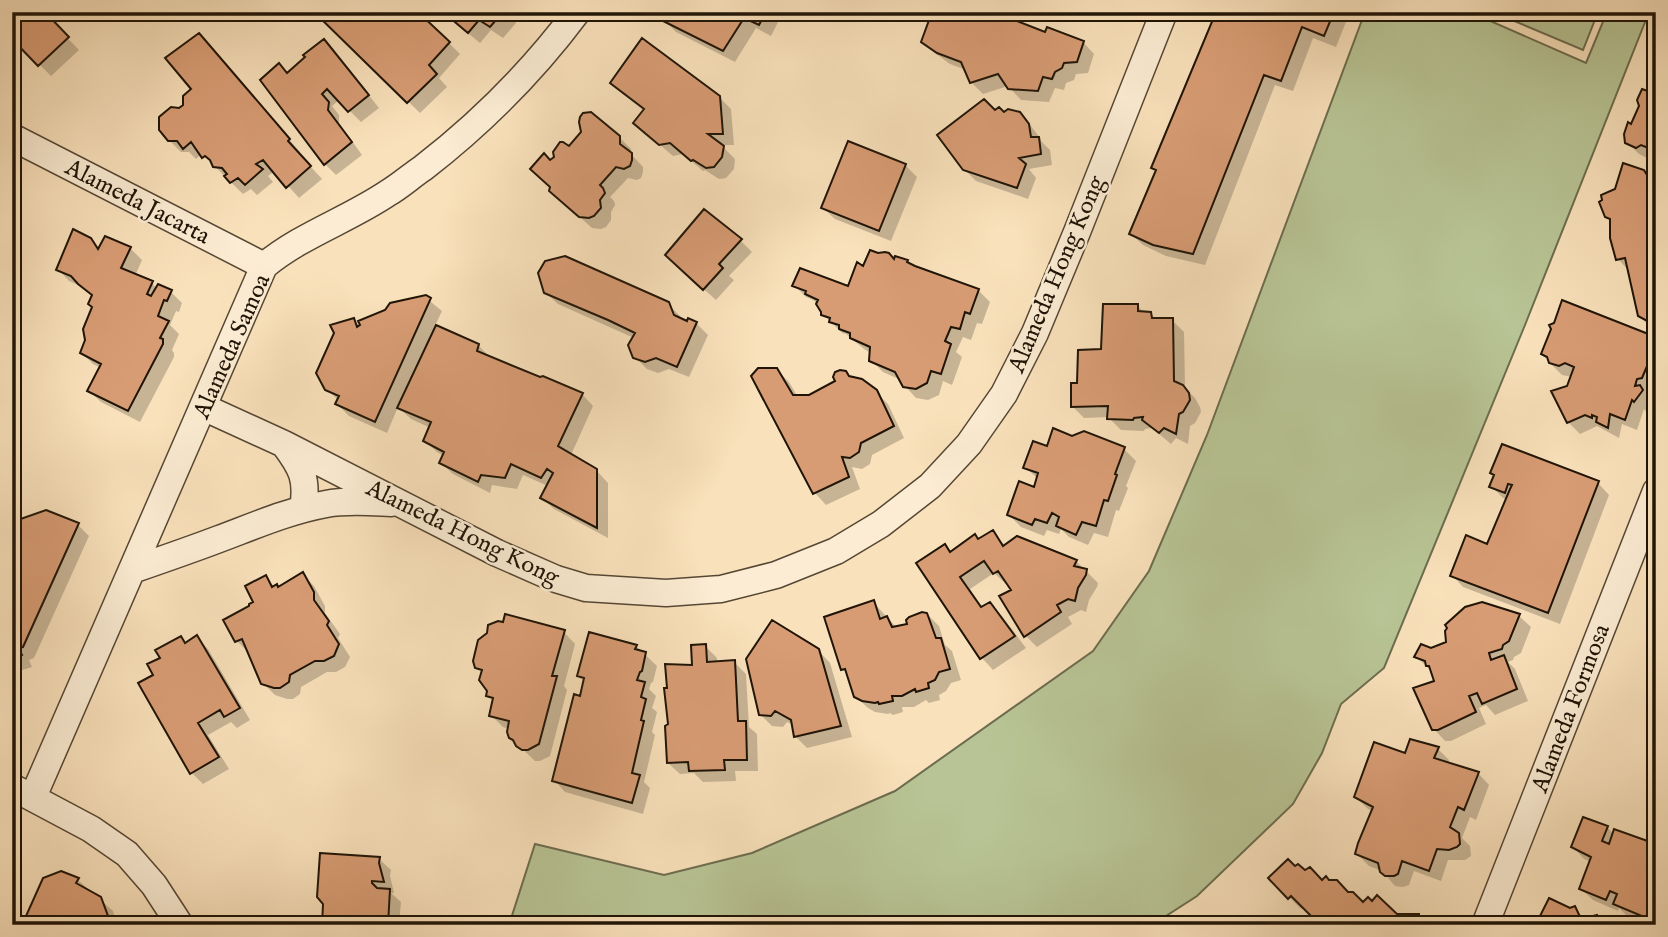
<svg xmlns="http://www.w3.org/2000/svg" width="1668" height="937" viewBox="0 0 1668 937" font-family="'IM FELL English',serif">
  <rect width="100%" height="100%" fill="#f9e1bb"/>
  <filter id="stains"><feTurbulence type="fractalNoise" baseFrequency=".00286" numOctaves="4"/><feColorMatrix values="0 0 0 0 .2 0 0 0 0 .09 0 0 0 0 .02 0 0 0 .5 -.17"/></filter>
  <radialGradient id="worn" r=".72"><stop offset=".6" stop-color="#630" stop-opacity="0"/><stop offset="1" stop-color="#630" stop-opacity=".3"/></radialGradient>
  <path fill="#b8c495" stroke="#6c6c4e" stroke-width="2" d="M 1365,12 L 1470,12 L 1586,63 L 1607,12 L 1649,12 L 1525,325 L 1384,668 L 1341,704 L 1322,753 L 1293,804 L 1197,896 L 1152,925 L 509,925 L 535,844 L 664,875 L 752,853 L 895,791 L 1093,651 L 1149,571 L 1207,435 Z
    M 1493,12 L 1598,12 L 1583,50 Z"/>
  <path fill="#0003" d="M 12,12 L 56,12 L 49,19 L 79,50 L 51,76 L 12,37 Z
    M 143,12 L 166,12 L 159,18 L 154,13 L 149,18 Z
    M 317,12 L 361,20 L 449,43 L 460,54 L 439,78 L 447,87 L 420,113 Z
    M 443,12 L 519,12 L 514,17 L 516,23 L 503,38 L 491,30 L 480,43 Z
    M 669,12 L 783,12 L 771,36 L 756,28 L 735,62 L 676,32 L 665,21 Z
    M 934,12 L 1003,12 L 1001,17 L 1046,34 L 1083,42 L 1094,54 L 1088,73 L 1076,74 L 1074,80 L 1066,83 L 1064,90 L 1055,88 L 1049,102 L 1021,100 L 1008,86 L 983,94 L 971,82 L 966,70 L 950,64 L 935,53 L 923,41 Z
    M 1218,12 L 1350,12 L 1336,47 L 1313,38 L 1293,91 L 1275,85 L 1205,265 L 1166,256 L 1143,245 L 1131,234 L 1157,172 L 1153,167 Z
    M 199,35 L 300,152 L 299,154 L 322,179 L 299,198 L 275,171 L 268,176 L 273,182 L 257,195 L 251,189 L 243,194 L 202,154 L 196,159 L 189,152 L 181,152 L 169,140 L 180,110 L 194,89 Z
    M 324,41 L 335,53 L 379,108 L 361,122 L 339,100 L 332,106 L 339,115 L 339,123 L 362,155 L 336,175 L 325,164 L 288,74 Z
    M 612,83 L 719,97 L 731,109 L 734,145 L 721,145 L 735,159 L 734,169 L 726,178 L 719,179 L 705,170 L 703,171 L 683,154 L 673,156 L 647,134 L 645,110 L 623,94 Z
    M 1656,96 L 1656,157 L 1654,156 L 1649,159 L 1639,154 L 1627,142 L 1632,126 Z
    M 996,112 L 1004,115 L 1019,114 L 1031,126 L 1040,138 L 1041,141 L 1050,150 L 1052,165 L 1029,169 L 1036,178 L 1028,199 L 976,181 L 964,169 Z
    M 619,137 L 631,149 L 631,154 L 643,167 L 643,172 L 641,178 L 637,180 L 628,178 L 610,197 L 614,201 L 615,205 L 611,212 L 611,220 L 606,227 L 601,229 L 592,228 L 563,202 L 550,162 L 569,149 Z
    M 905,165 L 917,177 L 891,241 L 835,219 L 823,208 Z
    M 1656,174 L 1656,330 L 1651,328 L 1639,315 L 1629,271 L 1618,259 L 1612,222 L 1606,216 L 1648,176 Z
    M 105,238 L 130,248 L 142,260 L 135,276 L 152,283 L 157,289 L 171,292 L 182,303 L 179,312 L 176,311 L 170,325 L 179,334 L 172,350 L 174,353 L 174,357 L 140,422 L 101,402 L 89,391 L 101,368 L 93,364 L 82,353 L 94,307 L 93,297 L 83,287 L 69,281 L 58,269 L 90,239 L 100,249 Z
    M 740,240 L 752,252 L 729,276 L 734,280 L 716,300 L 679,267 Z
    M 895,262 L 907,262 L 914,267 L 979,291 L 990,302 L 982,324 L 977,323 L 971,340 L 963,337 L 956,352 L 962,357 L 952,385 L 943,381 L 939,395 L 928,400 L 916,398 L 904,385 L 901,380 L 883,372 L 871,360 L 871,353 L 864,349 L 846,334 L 842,333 L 823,314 L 819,305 L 813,300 L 806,297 L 794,285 L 850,289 L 864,269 Z
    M 545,292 L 668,304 L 680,316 L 682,320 L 688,323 L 696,323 L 708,335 L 689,377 L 669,369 L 658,373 L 647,369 L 635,357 L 634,338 L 558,304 Z
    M 425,297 L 442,311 L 435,326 L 478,345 L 490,357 L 582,394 L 593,406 L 571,455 L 596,470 L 608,483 L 608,538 L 554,509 L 542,498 L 548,486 L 523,475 L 517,489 L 492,485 L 490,493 L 453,474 L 441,463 L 444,456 L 437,452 L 425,441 L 431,428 L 411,419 L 398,407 L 387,433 L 349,416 L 337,404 L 339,401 L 327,389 L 354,320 L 364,330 Z
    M 1137,305 L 1145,314 L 1151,314 L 1156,320 L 1172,320 L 1184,332 L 1185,388 L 1195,398 L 1200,407 L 1201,412 L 1195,423 L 1190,426 L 1188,444 L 1176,438 L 1171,444 L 1152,428 L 1145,429 L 1144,431 L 1121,430 L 1108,417 L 1084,418 L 1072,406 L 1079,384 Z
    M 1656,339 L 1656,383 L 1653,389 L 1648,390 L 1647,394 L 1654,403 L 1646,412 L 1644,409 L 1637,430 L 1622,424 L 1619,438 L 1597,426 L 1580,434 L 1568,422 L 1569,387 L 1572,377 L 1562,375 L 1550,363 Z
    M 777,370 L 789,382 L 798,397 L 809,397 L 850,378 L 876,392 L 888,404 L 904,438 L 872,455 L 870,464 L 862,469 L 852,467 L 860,489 L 826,505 L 815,493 Z
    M 1084,433 L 1124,449 L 1136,461 L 1126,486 L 1128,488 L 1119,511 L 1116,510 L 1108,537 L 1094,533 L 1088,545 L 1069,537 L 1061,529 L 1059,534 L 1047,530 L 1044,536 L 1021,527 L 1009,515 L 1035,489 L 1038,479 L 1025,467 L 1048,448 Z
    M 1496,475 L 1598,483 L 1609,495 L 1560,624 L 1463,587 L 1452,575 L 1488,546 L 1508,500 L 1503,498 L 1491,486 Z
    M 12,523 L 78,525 L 89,536 L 34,658 L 29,660 L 32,667 L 12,673 Z
    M 992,532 L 1006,546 L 1076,561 L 1098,583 L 1097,587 L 1089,600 L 1086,612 L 1081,610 L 1068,617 L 1072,624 L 1037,647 L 1026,636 L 1013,590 L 1008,583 L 1006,584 L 994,573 L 970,589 L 983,608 L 990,604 L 1002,616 L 1026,648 L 993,670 L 982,658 L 918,564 L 945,546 L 952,553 L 979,541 Z
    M 302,574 L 314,586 L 325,606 L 325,613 L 340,634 L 338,638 L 350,657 L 345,667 L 336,672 L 327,672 L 301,687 L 300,694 L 293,699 L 287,699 L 275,695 L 263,683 L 248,652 L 237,641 L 256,602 L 265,577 L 275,587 L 279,588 Z
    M 873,602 L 897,628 L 909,625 L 927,614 L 939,626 L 945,645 L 952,651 L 961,680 L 951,683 L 946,691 L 939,695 L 940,700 L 929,703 L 926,700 L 914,707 L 902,707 L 903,712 L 893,715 L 890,713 L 888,714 L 875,712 L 868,708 L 855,696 L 849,675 L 843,669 Z
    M 1482,604 L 1519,616 L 1531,627 L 1521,653 L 1514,657 L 1513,660 L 1508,662 L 1515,669 L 1528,701 L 1495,715 L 1486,705 L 1479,708 L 1486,724 L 1451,741 L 1445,741 L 1433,728 L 1436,683 L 1432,670 L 1428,668 L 1416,656 L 1448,643 Z
    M 564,632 L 575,644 L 564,686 L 567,690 L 550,756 L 540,761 L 535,761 L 518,745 L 510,729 L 503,727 L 491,715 L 494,701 L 488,695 L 489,690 L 483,673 L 476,667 Z
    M 196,637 L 208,649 L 250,720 L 237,728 L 231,722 L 208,735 L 229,769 L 203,784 L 192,773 L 156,676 L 162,659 L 180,638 L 186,644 Z
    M 636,646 L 657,666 L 653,682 L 651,683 L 649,689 L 656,696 L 652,708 L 657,712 L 652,732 L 655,735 L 644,782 L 650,788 L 643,814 L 565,792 L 554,780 L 581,698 L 585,681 L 579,676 Z
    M 705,646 L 717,658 L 717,663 L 734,662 L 746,674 L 749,727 L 757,734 L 758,771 L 735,771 L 736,781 L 703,782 L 694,773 L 680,774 L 668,763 L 694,666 Z
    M 818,650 L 830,663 L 852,737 L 807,748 L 795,736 L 794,725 L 787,722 L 783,727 L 772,726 L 760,714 Z
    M 1438,749 L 1449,760 L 1448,764 L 1478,773 L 1489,785 L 1476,820 L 1470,817 L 1462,838 L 1470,846 L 1471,856 L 1465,860 L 1448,860 L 1441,881 L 1414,871 L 1409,885 L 1403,887 L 1395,886 L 1382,871 L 1369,866 L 1357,854 L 1373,811 L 1368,809 L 1356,797 L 1406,755 Z
    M 1607,827 L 1614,835 L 1656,846 L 1656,925 L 1649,925 L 1626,915 L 1619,908 L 1618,911 L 1593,900 L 1581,889 L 1591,862 L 1584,859 L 1573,847 Z
    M 379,859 L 391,870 L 390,876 L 394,893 L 391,893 L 401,902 L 399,925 L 324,925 Z
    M 1295,868 L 1348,893 L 1364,904 L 1397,916 L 1418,916 L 1427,925 L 1322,925 L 1304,906 L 1301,909 L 1270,878 Z
    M 78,880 L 113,911 L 117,925 L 24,925 Z
    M 1574,908 L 1585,919 L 1597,917 L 1605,925 L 1549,925 L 1541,917 Z"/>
  <path fill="#d89c74" stroke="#1f1407" stroke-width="2" d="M 12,12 L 45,12 L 69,37 L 38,66 L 12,39 Z
    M 314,12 L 355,12 L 361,18 L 366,12 L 418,12 L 450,42 L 429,65 L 437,74 L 407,103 Z
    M 443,12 L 503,12 L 490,27 L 479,20 L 468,33 Z
    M 667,12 L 766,12 L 759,25 L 744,18 L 723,51 L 663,21 Z
    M 932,12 L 994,12 L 1045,32 L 1047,27 L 1084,41 L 1077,62 L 1064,63 L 1062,68 L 1055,72 L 1052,79 L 1043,77 L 1038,91 L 1008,89 L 998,74 L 970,83 L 961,62 L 937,53 L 921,42 Z
    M 1216,12 L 1334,12 L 1324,36 L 1302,27 L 1281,81 L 1264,75 L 1193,254 L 1153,245 L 1129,234 L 1156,170 L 1151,168 Z
    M 199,33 L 290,139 L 288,141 L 311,166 L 286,188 L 263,160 L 256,164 L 263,169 L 245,185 L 238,178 L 230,183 L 224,176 L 227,174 L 222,168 L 213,167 L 210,160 L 205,156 L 202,158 L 191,142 L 183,149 L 177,141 L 168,141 L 159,130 L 159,117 L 171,107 L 179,108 L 183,105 L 183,96 L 191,89 L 165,58 Z
    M 642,38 L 720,96 L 723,134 L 708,134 L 724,146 L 722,157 L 714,167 L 706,168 L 693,160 L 691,161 L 670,143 L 659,145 L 633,123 L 644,109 L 610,83 Z
    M 324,39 L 369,95 L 348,112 L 327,89 L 322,94 L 329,102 L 328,110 L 352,142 L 324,165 L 260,80 L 279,63 L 287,73 L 305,57 L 303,55 Z
    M 1642,89 L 1656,94 L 1656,151 L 1641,145 L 1636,148 L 1625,143 L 1624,134 L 1628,122 L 1631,124 L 1639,106 L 1637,100 Z
    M 984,99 L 995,110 L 999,107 L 1004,112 L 1008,109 L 1020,112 L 1029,124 L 1031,137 L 1039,137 L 1041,154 L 1019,158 L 1026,164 L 1017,188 L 963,170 L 937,135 Z
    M 591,112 L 620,136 L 620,144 L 632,153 L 632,160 L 630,166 L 624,169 L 616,167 L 600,185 L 603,188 L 605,193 L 600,200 L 601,208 L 594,216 L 589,218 L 579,217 L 549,191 L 550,187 L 530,169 L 544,153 L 550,160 L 554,157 L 553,152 L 560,142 L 563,142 L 569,146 L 581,132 L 579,122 L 580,117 L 583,113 Z
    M 848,141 L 906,164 L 879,231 L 821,208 Z
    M 1623,163 L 1644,170 L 1647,175 L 1656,172 L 1656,320 L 1649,322 L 1638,316 L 1625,258 L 1616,260 L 1610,238 L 1610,219 L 1605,217 L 1599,202 L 1602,200 L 1601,195 L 1615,189 Z
    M 704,209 L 742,239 L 719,264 L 723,268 L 703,290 L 665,255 Z
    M 73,229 L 91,238 L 98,249 L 105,236 L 131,247 L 121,268 L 153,281 L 147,294 L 151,296 L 158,284 L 172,290 L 167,301 L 164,300 L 158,316 L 169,321 L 160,338 L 163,339 L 163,344 L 128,411 L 87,391 L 101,364 L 80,353 L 85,340 L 83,329 L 92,307 L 88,304 L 92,295 L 78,284 L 71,276 L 56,270 Z
    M 870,250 L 878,253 L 885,252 L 889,253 L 894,259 L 895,256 L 908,260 L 907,262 L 915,266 L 979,289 L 970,314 L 965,312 L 960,329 L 951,327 L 945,341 L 951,344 L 941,374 L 931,371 L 927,383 L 916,389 L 903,387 L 895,372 L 869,361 L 870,347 L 850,338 L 850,333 L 839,329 L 839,325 L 829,322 L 830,318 L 821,315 L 821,312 L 816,304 L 818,300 L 805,294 L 806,291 L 792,286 L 800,268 L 848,286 L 857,262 L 863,266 Z
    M 565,256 L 669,302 L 674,315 L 687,321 L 688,318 L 697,322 L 677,367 L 656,358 L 645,362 L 633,358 L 628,345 L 635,333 L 608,320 L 544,293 L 538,273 L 545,261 Z
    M 426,295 L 431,298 L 375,422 L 335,404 L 339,396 L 325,390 L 316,373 L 334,333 L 330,325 L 354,318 L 357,327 L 360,325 L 358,321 L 385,310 L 390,303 Z
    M 1562,300 L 1656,337 L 1656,345 L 1642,378 L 1637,379 L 1635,386 L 1640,385 L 1643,390 L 1634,402 L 1632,400 L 1625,420 L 1610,414 L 1608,428 L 1596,422 L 1597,417 L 1592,415 L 1592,418 L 1585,415 L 1567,423 L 1551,391 L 1567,386 L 1574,367 L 1565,363 L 1559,366 L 1549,363 L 1547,357 L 1541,354 L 1551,329 L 1549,325 L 1554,323 Z
    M 1103,304 L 1138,304 L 1138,311 L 1151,312 L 1152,318 L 1173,318 L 1174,381 L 1183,385 L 1189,393 L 1190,400 L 1183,412 L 1179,414 L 1176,434 L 1164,428 L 1159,433 L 1142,420 L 1143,417 L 1134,418 L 1133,420 L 1107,419 L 1108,406 L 1071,407 L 1071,383 L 1077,383 L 1078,350 L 1101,349 Z
    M 436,325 L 479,344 L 477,351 L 540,377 L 543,376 L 583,393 L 558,446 L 597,469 L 597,528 L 540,498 L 553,473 L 547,469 L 541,478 L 511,464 L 505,478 L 481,475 L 478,482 L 439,463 L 444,452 L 423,441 L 431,422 L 397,408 Z
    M 758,368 L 777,368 L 793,395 L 809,395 L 835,381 L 833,377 L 835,372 L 840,370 L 846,371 L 849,376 L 862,379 L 877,390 L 894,426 L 861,443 L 859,452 L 850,458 L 842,457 L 849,477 L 813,494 L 751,376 Z
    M 1053,428 L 1072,436 L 1084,431 L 1125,447 L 1115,474 L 1117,475 L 1108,501 L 1104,500 L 1096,526 L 1082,522 L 1076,535 L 1056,526 L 1059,517 L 1052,513 L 1047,523 L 1035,519 L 1032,525 L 1007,515 L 1019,481 L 1034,487 L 1038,473 L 1023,468 L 1033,441 L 1047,446 Z
    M 1502,444 L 1599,481 L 1548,613 L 1450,576 L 1466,535 L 1487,544 L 1510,489 L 1512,485 L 1508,484 L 1505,493 L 1489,487 L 1494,475 L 1490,473 Z
    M 46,510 L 79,523 L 23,647 L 18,648 L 22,655 L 12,658 L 12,522 Z
    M 993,530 L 1003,546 L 1017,536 L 1077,560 L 1074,566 L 1087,569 L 1086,575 L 1078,588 L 1075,601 L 1068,599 L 1057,605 L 1061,612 L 1024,637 L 999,596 L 1011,590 L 998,571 L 993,574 L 984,561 L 960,577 L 981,607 L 990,602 L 1015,636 L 980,659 L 916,563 L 945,544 L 950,552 L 975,534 L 978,539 Z
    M 303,572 L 314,592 L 314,600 L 329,621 L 327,625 L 339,644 L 334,656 L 324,661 L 315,661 L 290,675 L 289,682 L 280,688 L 274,688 L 261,684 L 242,639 L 235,642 L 223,620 L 249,606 L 249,604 L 253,602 L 245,586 L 266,575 L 272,587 L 277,584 L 278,587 Z
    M 874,600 L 880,619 L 887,616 L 892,627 L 907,624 L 906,620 L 909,617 L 922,612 L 927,613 L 936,638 L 941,638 L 950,669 L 939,672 L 935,680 L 928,683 L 929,688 L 916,692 L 915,689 L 902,696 L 892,696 L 893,701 L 879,704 L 878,702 L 875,703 L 862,701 L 854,697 L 845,669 L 841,670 L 824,617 Z
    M 1482,602 L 1520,614 L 1509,641 L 1503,645 L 1502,649 L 1489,653 L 1491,660 L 1504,655 L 1517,689 L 1482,704 L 1477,693 L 1469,696 L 1476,712 L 1438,730 L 1432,730 L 1413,688 L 1434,681 L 1429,666 L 1426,666 L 1425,661 L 1414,657 L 1421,644 L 1431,648 L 1446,642 L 1445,631 L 1447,628 L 1445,625 L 1465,607 Z
    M 505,614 L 565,630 L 552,676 L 557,676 L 539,744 L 528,750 L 522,750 L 516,746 L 513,740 L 509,738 L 507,732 L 509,721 L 489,716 L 493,698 L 486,696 L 487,691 L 479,680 L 482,670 L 475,668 L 473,661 L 478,640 L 487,633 L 488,625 L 498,621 L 503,622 Z
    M 772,620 L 819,649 L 841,726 L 794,737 L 791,720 L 775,711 L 771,716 L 759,715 L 746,659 Z
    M 589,632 L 637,645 L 635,649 L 646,652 L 642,671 L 640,672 L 637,680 L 645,682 L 641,697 L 646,699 L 641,720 L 644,721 L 632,773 L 640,775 L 632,803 L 552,781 L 574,694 L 580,696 L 584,678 L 577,676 Z
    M 197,635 L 240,708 L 224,717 L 220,710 L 198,723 L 219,757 L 190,774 L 138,683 L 153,675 L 147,664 L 160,658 L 155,650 L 181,636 L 185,643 Z
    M 706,644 L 707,662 L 735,660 L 738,721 L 746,721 L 747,760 L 724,760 L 725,770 L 689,771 L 688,762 L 667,763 L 665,726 L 668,724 L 664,688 L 667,688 L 665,664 L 692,665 L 691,645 Z
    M 1410,739 L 1439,747 L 1434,758 L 1479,772 L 1464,810 L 1458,807 L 1450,827 L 1459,833 L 1460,844 L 1457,847 L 1449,850 L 1437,849 L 1429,871 L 1402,861 L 1398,874 L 1394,876 L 1385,876 L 1380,872 L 1378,863 L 1355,854 L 1358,843 L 1373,807 L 1354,797 L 1374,742 L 1405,753 Z
    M 1583,817 L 1608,826 L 1602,841 L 1609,844 L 1614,829 L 1656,844 L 1656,922 L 1613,904 L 1617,894 L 1610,891 L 1606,900 L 1579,889 L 1591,857 L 1571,847 Z
    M 320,853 L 380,857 L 379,863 L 384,882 L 372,881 L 372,883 L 377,888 L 390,889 L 388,925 L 322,925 L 323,904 L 317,897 Z
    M 1288,859 L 1295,866 L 1298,864 L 1305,870 L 1310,867 L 1322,880 L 1326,876 L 1329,880 L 1337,880 L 1348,892 L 1353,892 L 1363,902 L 1368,897 L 1372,901 L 1377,895 L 1397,914 L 1419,914 L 1420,925 L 1320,925 L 1291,896 L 1288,899 L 1268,878 Z
    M 61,871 L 79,878 L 76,883 L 101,897 L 108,916 L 104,925 L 22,925 L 43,878 Z
    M 1549,898 L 1570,908 L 1575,906 L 1581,919 L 1597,915 L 1601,925 L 1559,925 L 1558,923 L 1551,925 L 1539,918 Z"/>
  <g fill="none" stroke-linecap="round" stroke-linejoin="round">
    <g stroke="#564734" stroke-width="29">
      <path id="street" d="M 12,137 L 264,266
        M 203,407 L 284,444 L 497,553 L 556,579 L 586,588 L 666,593 L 721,589 L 776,575 L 836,551 L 881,524 L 930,486 L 969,444 L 1004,394 L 1035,333 L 1077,232 L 1164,12
        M 284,444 C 302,468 308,479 303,509
        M 132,570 C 161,560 190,550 219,539 C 254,526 288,511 326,504 C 347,500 369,502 391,503
        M 12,787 L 91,829 L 127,854 L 154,885 L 180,925
        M 33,797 L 264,266 C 301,235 348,220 388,193 C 400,186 411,176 423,168 C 481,123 533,71 577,12
        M 1485,925 L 1656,491"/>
    </g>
    <use href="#street" stroke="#fbecd3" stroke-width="26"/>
  </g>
  <g text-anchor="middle" stroke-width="5" stroke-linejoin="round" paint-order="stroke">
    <g font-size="24" fill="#1f1407" stroke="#fbecd3">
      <text transform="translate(138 201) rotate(27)" y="8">Alameda Jacarta</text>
      <text transform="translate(1056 274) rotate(-67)" y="8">Alameda Hong Kong</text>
      <text transform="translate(231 346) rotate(-66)" y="8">Alameda Samoa</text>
      <text transform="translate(463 532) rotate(26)" y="8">Alameda Hong Kong</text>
      <text transform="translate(1570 708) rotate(-69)" y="8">Alameda Formosa</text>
    </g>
  </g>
  <rect width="1668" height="937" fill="none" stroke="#f9e1bb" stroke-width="42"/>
  <rect x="14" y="14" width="1640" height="909" fill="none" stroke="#1f1407" stroke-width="3.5"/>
  <rect x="21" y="21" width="1626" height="895" fill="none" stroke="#1f1407" stroke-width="2"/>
  <rect width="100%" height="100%" filter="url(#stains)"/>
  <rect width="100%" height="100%" fill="url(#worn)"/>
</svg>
